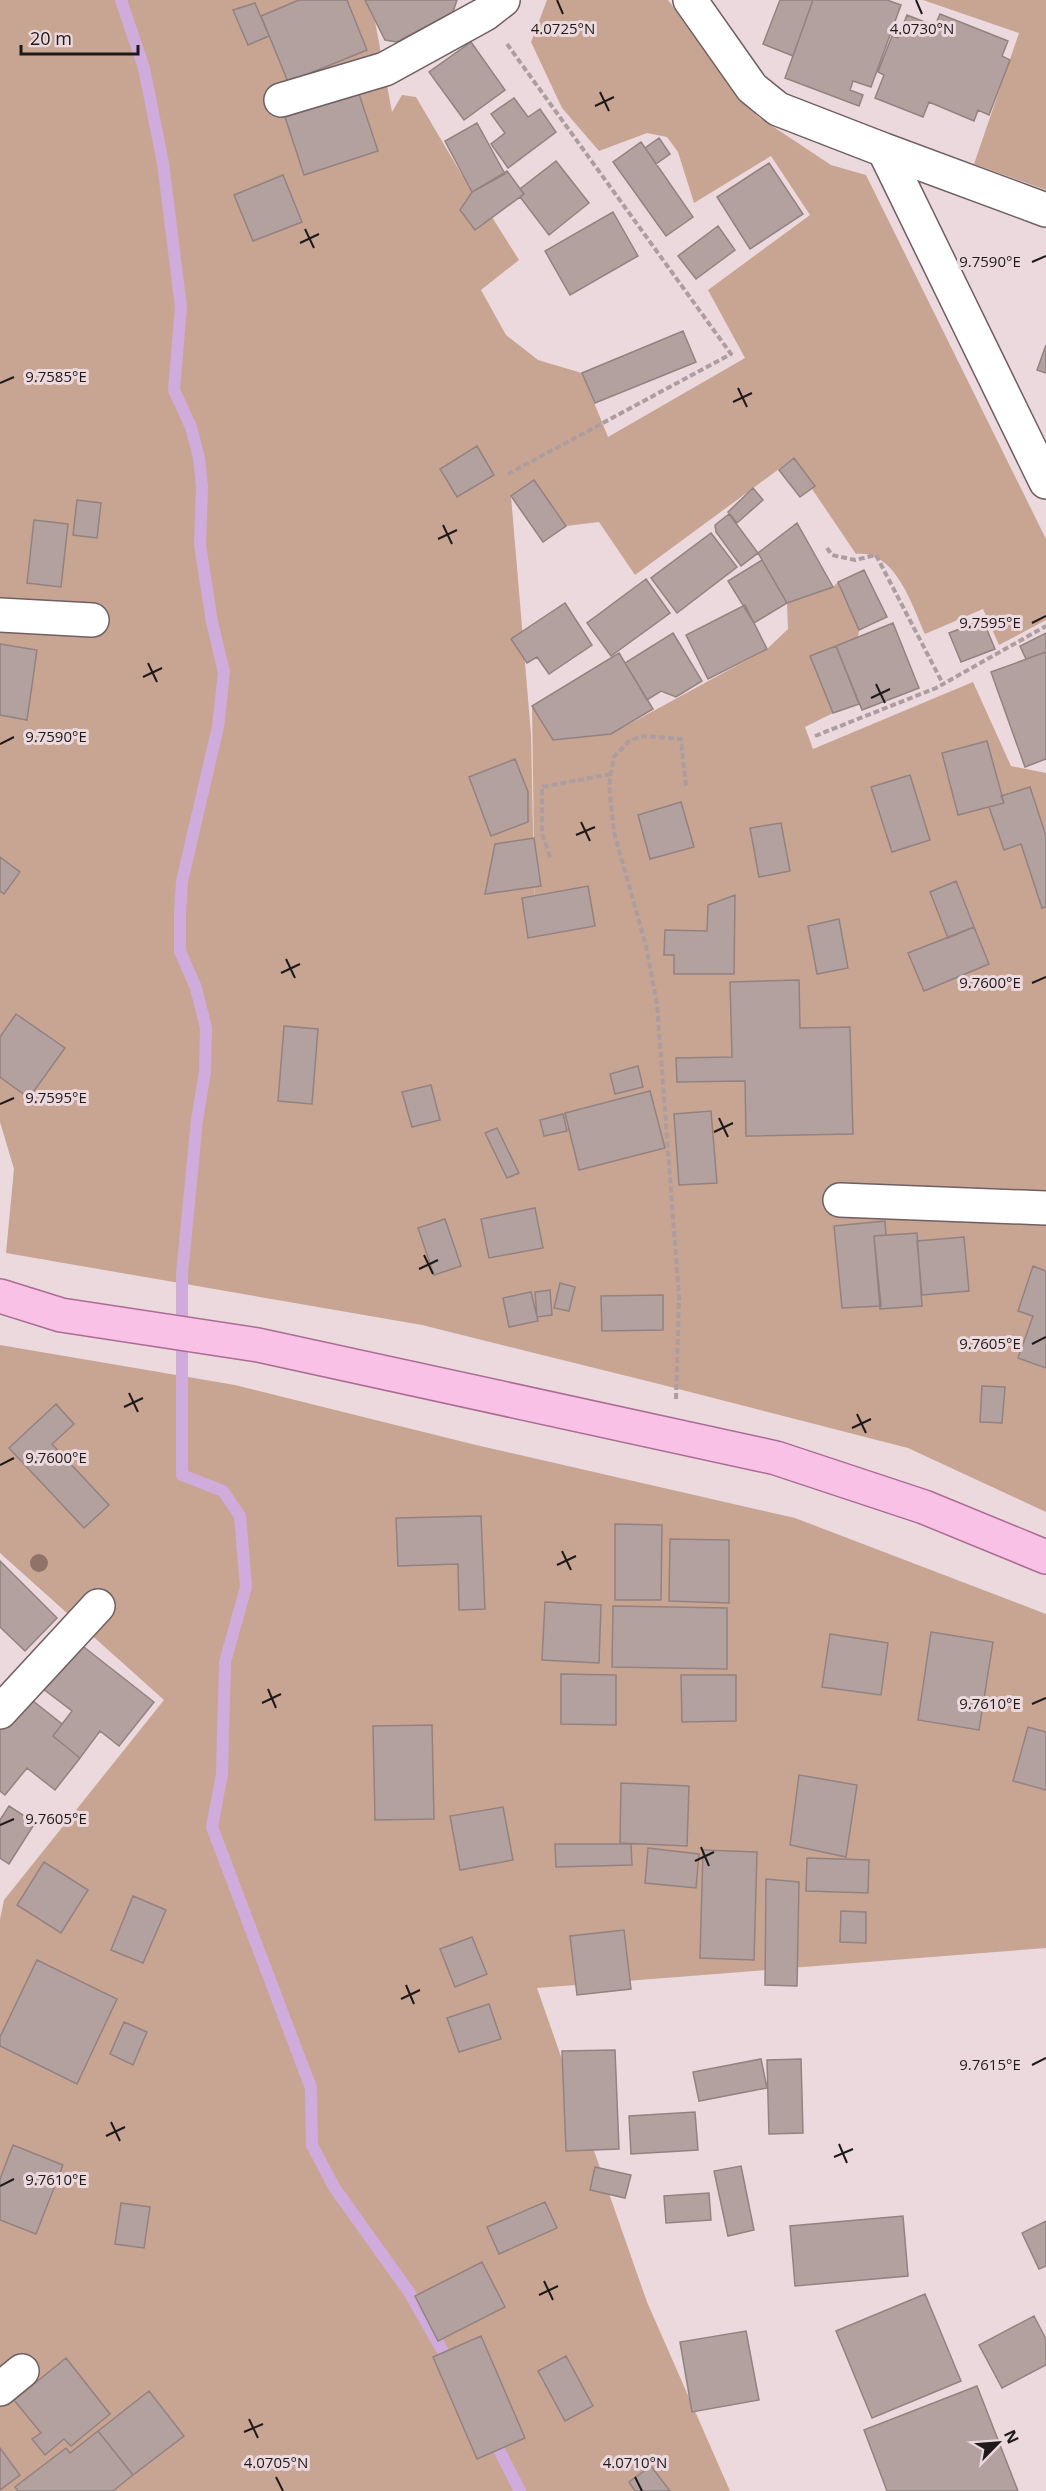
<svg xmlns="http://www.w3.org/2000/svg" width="1046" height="2491" viewBox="0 0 1046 2491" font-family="'Open Sans',sans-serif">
  <rect width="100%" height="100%" fill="#ecd9dd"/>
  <path fill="#c8a592" d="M 0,0 L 371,0 L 392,112 L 402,95 L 416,97 L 472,192 L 461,210 L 492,217 L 519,260 L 481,290 L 506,335 L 538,360 L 582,373 L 608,437 L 745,358 L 708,290 L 810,215 L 771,156 L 694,203 L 678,152 L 667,137 L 647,133 L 599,151 L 562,108 L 531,42 L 547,0 L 668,0 L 757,116 L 831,165 L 866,175 L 1046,539 L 1046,620 L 999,645 L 983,609 L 925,634 C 912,605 895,549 856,554 L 812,489 L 815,486 L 794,458 L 635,575 L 599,522 L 566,526 L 534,480 L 511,496 L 531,734 L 535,923 L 532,706 L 553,740 L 611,734 L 767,649 L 788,629 L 787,603 L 833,587 L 838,582 L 859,630 L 858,637 L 811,656 L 833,713 L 805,727 L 813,749 L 973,682 L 1011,766 L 1046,773 L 1046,1512 L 908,1448 L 655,1383 L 422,1325 L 6,1253 L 14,1169 L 0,1122 Z
    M 923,0 L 1046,0 L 1046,190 L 974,164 L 1019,33 Z
    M 0,1345 L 235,1385 L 476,1445 L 795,1518 L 1046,1614 L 1046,1948 L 537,1988 L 647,2302 L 730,2491 L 0,2491 L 0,1919 L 4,1900 L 164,1700 L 0,1553 Z"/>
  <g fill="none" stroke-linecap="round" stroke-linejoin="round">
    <path stroke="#d0acdd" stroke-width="12" d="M 121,0 L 144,68 L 163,163 L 181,307 L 174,390 L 191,427 L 199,458 L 202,487 L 200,545 L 212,622 L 224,672 L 218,727 L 182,881 L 180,913 L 180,951 L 196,988 L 206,1028 L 205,1072 L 197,1120 L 182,1274 L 182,1475 L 223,1491 L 240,1516 L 246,1587 L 225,1662 L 222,1774 L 212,1827 L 311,2088 L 312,2145 L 334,2187 L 409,2292 L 452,2367
      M 492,2436 L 520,2491"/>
  </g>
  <path fill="#b3a19f" stroke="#938280" stroke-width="1.5" d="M 299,0 L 347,0 L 367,50 L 288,82 L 261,16 Z
    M 365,0 L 457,0 L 453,12 L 397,42 L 385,40 Z
    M 780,0 L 813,0 L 793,56 L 763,44 Z
    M 813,0 L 887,0 L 901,5 L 871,87 L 853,81 L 850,90 L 863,95 L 859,106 L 785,78 Z
    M 255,3 L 269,36 L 248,45 L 233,10 Z
    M 940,14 L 1008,41 L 1002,56 L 1010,60 L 989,115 L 978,110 L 974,121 L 929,102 L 923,117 L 875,98 L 884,75 L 878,72 L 892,36 L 898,38 L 907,15 L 935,26 Z
    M 471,42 L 505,90 L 464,120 L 429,72 Z
    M 359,94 L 378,151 L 304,175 L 285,117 Z
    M 514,98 L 528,117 L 540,109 L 556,132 L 508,168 L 491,144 L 505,133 L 491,114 Z
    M 477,123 L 505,174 L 472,192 L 445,141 Z
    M 659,138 L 670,154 L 656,164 L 645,148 Z
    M 641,142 L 693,217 L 666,236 L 613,162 Z
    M 556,161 L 589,203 L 549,235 L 520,197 L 524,194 L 520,189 Z
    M 769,163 L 803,214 L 750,249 L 717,197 Z
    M 507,171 L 524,194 L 475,230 L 460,210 L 472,192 Z
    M 283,175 L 302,222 L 253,241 L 234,195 Z
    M 613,212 L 638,256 L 570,295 L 545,251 Z
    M 718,226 L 735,250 L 696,279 L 678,256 Z
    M 683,331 L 696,362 L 595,403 L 582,373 Z
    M 1046,345 L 1046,373 L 1037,370 Z
    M 477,446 L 494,475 L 457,497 L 440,469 Z
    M 794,458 L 815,486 L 800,497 L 779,470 Z
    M 534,480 L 566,526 L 543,542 L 511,496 Z
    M 753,488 L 763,500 L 737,523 L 728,512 Z
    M 77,500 L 101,503 L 97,538 L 73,535 Z
    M 729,514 L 758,553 L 741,566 L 716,532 L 715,525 Z
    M 34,520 L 68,524 L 61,587 L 27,583 Z
    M 797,523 L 833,587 L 787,603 L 758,553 Z
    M 711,533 L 737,567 L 677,613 L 651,578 Z
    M 762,560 L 787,603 L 754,623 L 728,581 Z
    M 864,570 L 887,617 L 859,630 L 838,582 Z
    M 646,579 L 670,613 L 611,656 L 587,623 Z
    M 565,603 L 592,645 L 549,674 L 537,657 L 527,663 L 511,639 Z
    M 745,605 L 767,649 L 708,679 L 686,635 Z
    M 983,620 L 995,649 L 961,662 L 949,633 Z
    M 893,623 L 919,688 L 862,710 L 836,646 Z
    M 673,633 L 702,681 L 676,697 L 661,691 L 647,700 L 625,663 Z
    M 1046,633 L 1046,652 L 1026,659 L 1020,646 Z
    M 0,644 L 37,650 L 27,720 L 0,715 Z
    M 836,646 L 859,704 L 833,713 L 810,656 Z
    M 1046,652 L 1046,759 L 1025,767 L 991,672 Z
    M 619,653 L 653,709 L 611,734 L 553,740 L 532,706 Z
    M 987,741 L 1004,803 L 958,815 L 942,753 Z
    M 515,759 L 528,792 L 528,822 L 491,836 L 469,777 Z
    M 910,775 L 930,840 L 892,852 L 871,787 Z
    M 1030,787 L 1046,836 L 1046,907 L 1042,908 L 1021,844 L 1004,850 L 989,807 L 1004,803 L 1001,796 Z
    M 681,802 L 694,847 L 650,859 L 638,815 Z
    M 781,823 L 790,871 L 759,877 L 750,828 Z
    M 534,838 L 541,886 L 485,894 L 495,844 Z
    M 0,857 L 20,872 L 4,894 L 0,891 Z
    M 956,881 L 974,927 L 948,938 L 930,892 Z
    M 588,886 L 595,926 L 528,938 L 522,898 Z
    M 735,895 L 734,974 L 674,974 L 674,955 L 664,955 L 665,930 L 707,931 L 708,905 Z
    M 839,919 L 848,968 L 817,974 L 808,926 Z
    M 974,927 L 989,964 L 924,991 L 908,953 Z
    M 799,980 L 800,1028 L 850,1027 L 853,1134 L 746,1136 L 745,1081 L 677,1082 L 676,1058 L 732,1057 L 730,982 Z
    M 16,1014 L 65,1048 L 29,1098 L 0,1077 L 0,1037 Z
    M 284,1026 L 318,1029 L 312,1104 L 278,1101 Z
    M 638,1066 L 643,1087 L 615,1094 L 610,1074 Z
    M 431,1085 L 440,1120 L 412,1127 L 402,1092 Z
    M 650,1091 L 665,1148 L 579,1170 L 565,1113 Z
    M 711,1111 L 717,1183 L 679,1185 L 674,1114 Z
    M 563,1114 L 567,1131 L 544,1136 L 540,1120 Z
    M 497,1128 L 519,1173 L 507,1178 L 485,1133 Z
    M 535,1208 L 543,1248 L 489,1258 L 481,1219 Z
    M 445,1219 L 461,1266 L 434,1275 L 418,1228 Z
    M 885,1221 L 886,1235 L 874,1236 L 881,1306 L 842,1308 L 834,1226 Z
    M 917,1233 L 922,1306 L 880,1309 L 874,1236 Z
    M 964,1237 L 969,1291 L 922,1295 L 917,1241 Z
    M 1033,1266 L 1046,1271 L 1046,1368 L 1018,1358 L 1033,1316 L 1018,1311 Z
    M 560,1283 L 575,1287 L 569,1311 L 554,1308 Z
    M 550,1290 L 552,1315 L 537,1317 L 535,1292 Z
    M 531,1292 L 538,1321 L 509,1327 L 503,1298 Z
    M 663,1295 L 663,1330 L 602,1331 L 601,1296 Z
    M 982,1386 L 1005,1387 L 1002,1423 L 980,1422 Z
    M 56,1404 L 74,1424 L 52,1444 L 109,1505 L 84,1528 L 9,1448 Z
    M 481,1516 L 485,1609 L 459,1610 L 458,1564 L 398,1566 L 396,1518 Z
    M 615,1524 L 662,1525 L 661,1600 L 615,1600 Z
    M 670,1539 L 729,1540 L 729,1603 L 669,1601 Z
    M 0,1561 L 57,1618 L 25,1651 L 0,1627 Z
    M 545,1602 L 601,1605 L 599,1663 L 542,1660 Z
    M 613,1606 L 727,1608 L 727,1669 L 612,1667 Z
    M 931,1632 L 993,1642 L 979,1730 L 918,1720 Z
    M 830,1634 L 888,1643 L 881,1695 L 822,1687 Z
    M 75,1640 L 154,1702 L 119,1746 L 100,1731 L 80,1758 L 53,1736 L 72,1711 L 42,1688 Z
    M 561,1674 L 616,1675 L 616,1725 L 561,1724 Z
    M 681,1675 L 736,1675 L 736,1721 L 682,1722 Z
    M 23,1693 L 62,1724 L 53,1736 L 80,1758 L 55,1790 L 27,1768 L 5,1795 L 0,1791 L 0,1723 Z
    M 432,1725 L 434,1819 L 375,1820 L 373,1726 Z
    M 1028,1727 L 1046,1732 L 1046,1790 L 1013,1781 Z
    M 799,1775 L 857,1785 L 846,1857 L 790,1845 Z
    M 621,1783 L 689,1786 L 687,1846 L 620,1843 Z
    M 9,1806 L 35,1823 L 9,1864 L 0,1858 L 0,1820 Z
    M 503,1807 L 513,1860 L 460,1870 L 450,1816 Z
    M 555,1844 L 631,1844 L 632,1865 L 556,1867 Z
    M 648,1848 L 699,1854 L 696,1888 L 645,1883 Z
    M 703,1850 L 757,1852 L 754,1960 L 700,1958 Z
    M 807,1858 L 869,1860 L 868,1893 L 806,1891 Z
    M 44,1862 L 88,1890 L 61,1933 L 17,1905 Z
    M 766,1879 L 799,1882 L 797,1986 L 765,1985 Z
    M 133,1896 L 166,1910 L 143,1963 L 111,1950 Z
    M 841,1911 L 866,1912 L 866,1943 L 840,1942 Z
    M 624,1930 L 631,1989 L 577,1995 L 570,1936 Z
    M 472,1937 L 487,1974 L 455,1987 L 440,1949 Z
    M 37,1960 L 117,1999 L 77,2084 L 0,2046 L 0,2037 Z
    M 489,2004 L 501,2039 L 459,2052 L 447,2018 Z
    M 124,2022 L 147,2032 L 133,2065 L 110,2054 Z
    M 615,2050 L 619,2149 L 566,2151 L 562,2051 Z
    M 761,2059 L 767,2088 L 699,2101 L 693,2072 Z
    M 801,2059 L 803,2133 L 769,2134 L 767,2060 Z
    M 695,2112 L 698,2150 L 631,2154 L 629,2116 Z
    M 13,2145 L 63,2165 L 36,2234 L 0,2220 L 0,2179 Z
    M 741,2166 L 754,2230 L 728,2236 L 714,2171 Z
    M 595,2167 L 631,2175 L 625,2198 L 590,2190 Z
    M 709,2193 L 711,2220 L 666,2223 L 664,2196 Z
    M 545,2202 L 557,2228 L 499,2254 L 487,2227 Z
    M 121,2203 L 150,2207 L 144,2248 L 115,2244 Z
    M 903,2216 L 908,2276 L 795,2286 L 790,2226 Z
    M 1046,2221 L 1046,2266 L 1039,2269 L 1022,2233 Z
    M 482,2262 L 505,2307 L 438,2341 L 415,2296 Z
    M 925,2294 L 961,2381 L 872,2418 L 836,2331 Z
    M 1034,2316 L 1046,2339 L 1046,2365 L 1002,2388 L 979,2345 Z
    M 746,2331 L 759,2400 L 692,2412 L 680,2342 Z
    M 481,2336 L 525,2438 L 477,2459 L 433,2357 Z
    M 566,2356 L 593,2406 L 565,2421 L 538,2371 Z
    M 66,2358 L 110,2414 L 71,2446 L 64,2439 L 45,2455 L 32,2439 L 41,2433 L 14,2400 Z
    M 977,2386 L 1018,2491 L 887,2491 L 864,2430 Z
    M 149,2391 L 184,2436 L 133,2475 L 98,2431 Z
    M 98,2431 L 133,2475 L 113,2491 L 18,2491 L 15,2487 L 66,2448 L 70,2453 Z
    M 0,2448 L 20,2475 L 0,2490 Z
    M 651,2466 L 670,2491 L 635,2491 L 629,2482 Z"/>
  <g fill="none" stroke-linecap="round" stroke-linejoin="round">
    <g stroke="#6f5f62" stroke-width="36">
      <path id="minor" d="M 690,0 L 752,88 L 778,109 L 884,150 L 1046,482
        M 281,100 L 385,69 L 485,14 L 503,0
        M 884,150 L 1046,210
        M 0,615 L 92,620
        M 840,1200 L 1046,1208
        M 0,1712 L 98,1606
        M 0,2389 L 22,2371"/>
    </g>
    <g stroke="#aa6c94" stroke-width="36">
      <path id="major" d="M 0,1296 L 61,1315 L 258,1345 L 776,1458 L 924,1507 L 1046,1557"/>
    </g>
    <path stroke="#ac9da0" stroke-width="4" stroke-dasharray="6 3" stroke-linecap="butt" d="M 507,44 L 731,354 L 508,474
      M 827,548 L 832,555 L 855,560 L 876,555 L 943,684
      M 815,736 L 936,688 L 1046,626
      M 550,857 L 542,833 L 542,787 L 611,774
      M 676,1399 L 679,1297 L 657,1004 L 646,946 L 614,832 L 609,785 L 614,757 L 630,740 L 645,736 L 681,739 L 686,787"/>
    <use href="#minor" stroke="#fff" stroke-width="33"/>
    <use href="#major" stroke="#f9c1e6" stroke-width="33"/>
  </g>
  <circle fill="#907368" cx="39" cy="1563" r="9"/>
  <path fill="none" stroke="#1f191a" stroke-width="2" d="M 557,0 L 563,14M 916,0 L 922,14M 600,92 L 609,111M 595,106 L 614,97M 305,229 L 314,248M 300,243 L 319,234M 1032,262 L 1046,256M 0,383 L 14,377M 738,388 L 747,407M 733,402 L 752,393M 443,525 L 452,544M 438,539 L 457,530M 1032,623 L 1046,616M 148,663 L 157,682M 143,677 L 162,668M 876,684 L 885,703M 871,698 L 890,689M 0,744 L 14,737M 581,822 L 590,841M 576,835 L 595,827M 286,959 L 295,978M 281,973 L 300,964M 1032,983 L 1046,977M 0,1104 L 14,1098M 719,1118 L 728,1137M 714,1132 L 733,1123M 424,1255 L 433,1274M 419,1269 L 438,1260M 1032,1344 L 1046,1337M 129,1393 L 138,1412M 124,1407 L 143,1398M 857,1414 L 866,1433M 852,1428 L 871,1419M 0,1465 L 14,1458M 562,1551 L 571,1570M 557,1565 L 576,1556M 268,1689 L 276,1708M 262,1703 L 281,1694M 1032,1704 L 1046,1698M 0,1825 L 14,1819M 701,1847 L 709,1866M 695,1861 L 714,1852M 406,1985 L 414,2004M 401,1999 L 420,1990M 1032,2065 L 1046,2058M 111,2122 L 120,2141M 106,2136 L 125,2127M 839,2144 L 847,2163M 834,2157 L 853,2149M 0,2186 L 14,2179M 544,2281 L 553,2300M 539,2295 L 558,2286M 249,2419 L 258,2438M 244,2432 L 263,2424M 276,2477 L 283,2491M 635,2477 L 642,2491"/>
  <g font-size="15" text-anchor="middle" fill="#1f191a" stroke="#ecd9dd" stroke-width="6" stroke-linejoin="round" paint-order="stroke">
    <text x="563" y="34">4.0725°N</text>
    <text x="922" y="34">4.0730°N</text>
    <text x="990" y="267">9.7590°E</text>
    <text x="56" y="382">9.7585°E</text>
    <text x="990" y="628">9.7595°E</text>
    <text x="56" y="742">9.7590°E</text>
    <text x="990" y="988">9.7600°E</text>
    <text x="56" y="1103">9.7595°E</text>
    <text x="990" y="1349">9.7605°E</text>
    <text x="56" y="1463">9.7600°E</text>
    <text x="990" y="1709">9.7610°E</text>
    <text x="56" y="1824">9.7605°E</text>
    <text x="990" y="2070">9.7615°E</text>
    <text x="56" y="2185">9.7610°E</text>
    <text x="276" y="2468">4.0705°N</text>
    <text x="635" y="2468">4.0710°N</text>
  </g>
  <g transform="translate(998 2443) rotate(65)" stroke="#ecd9dd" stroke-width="4.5" paint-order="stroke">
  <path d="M0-4.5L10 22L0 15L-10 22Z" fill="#1f191a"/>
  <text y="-9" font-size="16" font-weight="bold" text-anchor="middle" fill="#1f191a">N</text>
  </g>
  <path d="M21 45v9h117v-9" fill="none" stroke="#1f191a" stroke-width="3"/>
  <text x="30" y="45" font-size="18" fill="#1f191a" stroke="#ecd9dd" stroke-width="4.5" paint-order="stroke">20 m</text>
</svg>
